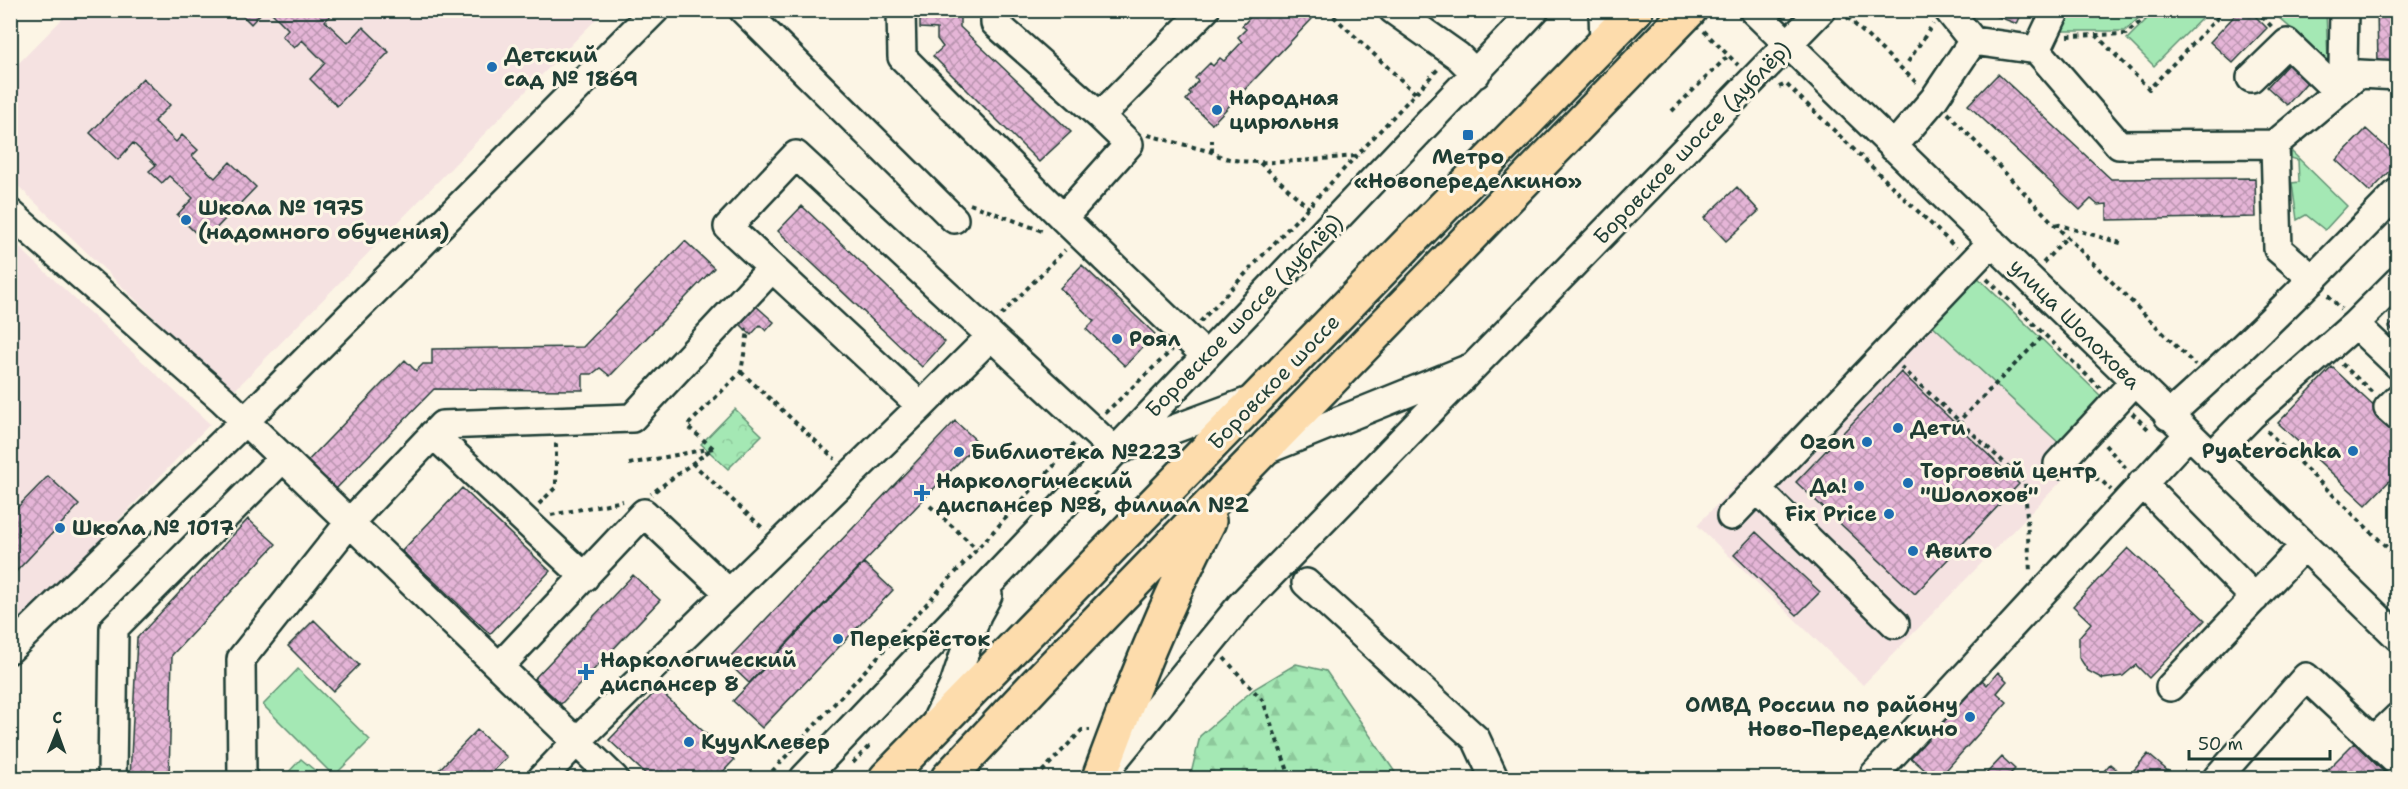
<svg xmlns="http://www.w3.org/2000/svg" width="2408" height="789" viewBox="0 0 2408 789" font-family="'Shantell Sans',sans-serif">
  <defs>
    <pattern id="forest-firs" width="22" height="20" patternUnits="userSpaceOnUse" patternTransform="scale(1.5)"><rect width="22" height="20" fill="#a4e8b4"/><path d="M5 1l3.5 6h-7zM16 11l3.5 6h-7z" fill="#8dc89b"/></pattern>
    <pattern id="park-crowns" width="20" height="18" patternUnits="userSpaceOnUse" patternTransform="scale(1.5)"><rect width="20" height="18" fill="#a4e8b4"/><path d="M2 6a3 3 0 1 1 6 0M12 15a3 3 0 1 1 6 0" fill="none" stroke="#8dc89b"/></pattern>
    <pattern id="building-cross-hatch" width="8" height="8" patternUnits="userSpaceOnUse" patternTransform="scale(1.5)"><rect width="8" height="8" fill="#e5b5d7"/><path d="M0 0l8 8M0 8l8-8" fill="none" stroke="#b994af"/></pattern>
  </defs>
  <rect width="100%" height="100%" fill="#fcf5e5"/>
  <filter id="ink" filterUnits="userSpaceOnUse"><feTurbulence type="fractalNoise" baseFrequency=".0167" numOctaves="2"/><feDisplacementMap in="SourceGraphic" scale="12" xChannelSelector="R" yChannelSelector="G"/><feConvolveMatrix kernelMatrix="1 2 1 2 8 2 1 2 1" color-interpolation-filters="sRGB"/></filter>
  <g filter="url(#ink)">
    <path fill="#f5e2e1" d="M 70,11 L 604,11 L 232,393 L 11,179 L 10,72 Z
      M 10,239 L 210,424 L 11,633 L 10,633 Z
      M 1960,256 L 1973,273 L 2061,445 L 2080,462 L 1863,685 L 1697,525 Z"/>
    <path fill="#a4e8b4" stroke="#629274" stroke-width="1.5" d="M 2119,10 L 2146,11 L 2125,31 L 2062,31 L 2071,11 Z
      M 2155,11 L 2209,11 L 2154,66 L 2127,39 Z
      M 2285,11 L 2326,11 L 2328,61 L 2277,16 Z
      M 2291,151 L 2347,206 L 2325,230 L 2306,215 L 2297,220 L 2292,183 L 2299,182 L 2298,160 L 2291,158 Z
      M 1973,273 L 2104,399 L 2061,445 L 1928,321 Z
      M 298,669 L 370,740 L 334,776 L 263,705 Z
      M 301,759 L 324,778 L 283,778 Z"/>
    <path fill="url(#forest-firs)" stroke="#629274" stroke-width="1.5" d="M 1296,664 L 1326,671 L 1399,778 L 1190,778 L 1200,736 L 1254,689 Z"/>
    <path fill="url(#park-crowns)" stroke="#629274" stroke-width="1.5" d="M 735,409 L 762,435 L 728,469 L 701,444 Z"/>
    <path fill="url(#building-cross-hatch)" stroke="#1f3d34" stroke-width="1.5" d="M 237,10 L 264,10 L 251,24 Z
      M 269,10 L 326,10 L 331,15 L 325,21 L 348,43 L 363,27 L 389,52 L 337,106 L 310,79 L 325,63 L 302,40 L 294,48 L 282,36 L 288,29 Z
      M 920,10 L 960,10 L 960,27 L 1071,132 L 1039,162 L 933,56 L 943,47 L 937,39 L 937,29 L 920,28 Z
      M 1257,10 L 1262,13 L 1265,10 L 1303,10 L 1312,19 L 1212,124 L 1186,100 L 1191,94 L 1189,92 L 1198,81 L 1195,78 L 1210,63 L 1213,66 L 1220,58 L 1224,61 L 1242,42 L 1238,37 L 1246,29 L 1242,26 Z
      M 1981,10 L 2023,10 L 2017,24 Z
      M 2240,10 L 2249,10 L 2267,28 L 2233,63 L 2210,42 Z
      M 2377,10 L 2398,10 L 2398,66 L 2378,66 Z
      M 2291,61 L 2310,79 L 2287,105 L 2267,87 Z
      M 1998,74 L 2111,179 L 2255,178 L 2256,217 L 2107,220 L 2107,204 L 2098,205 L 2091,199 L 2080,210 L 1968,105 Z
      M 143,78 L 170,105 L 154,121 L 176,142 L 182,135 L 198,150 L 192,156 L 215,178 L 230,162 L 256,187 L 204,241 L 177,215 L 193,198 L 169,176 L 162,183 L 149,171 L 156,165 L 133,143 L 118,160 L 90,133 Z
      M 2366,129 L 2398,158 L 2398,163 L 2370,192 L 2336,160 Z
      M 1737,187 L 1759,211 L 1726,241 L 1704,218 Z
      M 802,206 L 945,342 L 922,367 L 778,231 Z
      M 685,241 L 714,268 L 610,376 L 600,368 L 592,374 L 583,374 L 583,390 L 434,389 L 330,495 L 301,468 L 405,360 L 416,371 L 423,364 L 432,364 L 432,349 L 583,347 Z
      M 1082,265 L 1155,334 L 1125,366 L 1086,329 L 1094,321 L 1060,288 Z
      M 755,305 L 774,322 L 766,331 L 760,325 L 751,335 L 738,322 Z
      M 2398,318 L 2398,335 L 2389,327 Z
      M 2332,367 L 2398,429 L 2398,472 L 2366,505 L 2278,423 Z
      M 1901,372 L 2019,484 L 1915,594 L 1796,482 Z
      M 955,421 L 978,442 L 749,683 L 726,661 Z
      M 48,476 L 79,505 L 10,578 L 10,515 Z
      M 462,488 L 550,571 L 490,634 L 402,551 Z
      M 248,519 L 276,544 L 172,655 L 169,778 L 130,778 L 137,638 Z
      M 1756,532 L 1820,592 L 1797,615 L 1734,555 Z
      M 2128,548 L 2205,620 L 2149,678 L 2136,665 L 2123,676 L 2103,679 L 2088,671 L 2079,657 L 2079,637 L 2091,623 L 2073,606 Z
      M 864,563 L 893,590 L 762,728 L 733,701 Z
      M 633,575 L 660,600 L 561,704 L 534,679 Z
      M 314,620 L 359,665 L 333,691 L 288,646 Z
      M 1998,672 L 2007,681 L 1997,693 L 2007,702 L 1939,778 L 1934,778 L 1910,757 L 1920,746 L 1914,741 L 1980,678 L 1987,685 Z
      M 658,689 L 734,760 L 717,778 L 650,778 L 609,740 Z
      M 477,730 L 507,757 L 487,778 L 431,778 Z
      M 2354,743 L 2390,778 L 2319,778 Z
      M 2148,754 L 2169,772 L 2163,778 L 2098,778 L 2110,764 L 2127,778 Z
      M 2002,757 L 2015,769 L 2006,778 L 1982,778 Z"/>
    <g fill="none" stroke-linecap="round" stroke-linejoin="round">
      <g stroke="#1f3d34" stroke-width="32">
        <path id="minor" d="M 743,10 L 954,219
          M 901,10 L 902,57 L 1063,218
          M 995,10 L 995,23 L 1100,116
          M 1205,10 L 1100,116 L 1129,144 L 1063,218 L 1206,356
          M 1393,10 L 1458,56 L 1476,74
          M 1603,10 L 1604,44
          M 1753,10 L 2398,637
          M 1948,10 L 1973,41
          M 2056,10 L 2037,50 L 2119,145 L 2275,144
          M 2251,78 L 2287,43 L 2337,91 L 2343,70 L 2344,10
          M 1893,147 L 1934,99 L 1973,41 L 2037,50
          M 10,213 L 222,399 L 614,778
          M 2313,279 L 2278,249 L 2275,144 L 2359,74 L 2398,76
          M 2355,324 L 2398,281
          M 2398,398 L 2388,408 L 2398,417
          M 921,406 L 728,227 L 796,155 L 1115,451 L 1255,399
          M 2168,416 C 2248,345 2323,269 2398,192
          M 433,434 L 585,577
          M 1264,451 L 1467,369
          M 2211,457 L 2251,416 L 2355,324 L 2398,365
          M 2058,464 L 2134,382
          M 2142,483 L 2255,598
          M 1757,489 L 1895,624
          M 1731,516 L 1992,242
          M 1306,583 L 1476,739 L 1494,778
          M 10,649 L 245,421 L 655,10
          M 499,667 L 644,513 L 729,593
          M 2170,687 L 2304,546
          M 938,717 L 954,685 L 977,615 L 988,595
          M 2374,740 L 2398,717
          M 1107,769 L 1240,606 L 1821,10
          M 1874,775 L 2188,435
          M 112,778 L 114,628 L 283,458
          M 242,778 L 241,659 L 349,523 L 442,425 L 632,418 L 772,268
          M 542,778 L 577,741 L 921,406 L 991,336
          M 804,778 L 1535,10
          M 2217,778 L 2306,677 L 2398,763"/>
      </g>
      <g stroke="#1f3d34" stroke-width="38">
        <path id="major" d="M 886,778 L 1636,10
          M 948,778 L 1036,684 L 1690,10
          M 1099,778 C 1131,691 1165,604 1209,521"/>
      </g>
      <path stroke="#1f3d34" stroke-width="4" stroke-dasharray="4.5 4.5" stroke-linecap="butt" d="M 1327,10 L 1415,93
        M 1854,10 L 1848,18 L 1919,85
        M 2211,10 L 2218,18
        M 2256,10 L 2272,27
        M 1704,31 L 1738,65
        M 2096,35 L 2149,89 L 2225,10
        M 2068,36 L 2126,34 L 2154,10
        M 1908,62 L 1933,24
        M 1779,87 L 1786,84 L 1956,248
        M 1672,111 L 1729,55
        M 1948,113 L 2054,224 L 2195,365
        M 1148,135 L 1212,152 C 1238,171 1323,158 1357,156
        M 1212,152 L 1212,140
        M 1260,163 L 1309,208
        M 970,204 L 1045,232
        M 2056,224 L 2124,244
        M 2043,263 L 2067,237
        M 1987,279 L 2100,388
        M 2328,295 L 2341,309
        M 1001,315 L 1065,250
        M 1200,322 L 1440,67
        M 2342,364 L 2374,394
        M 1901,367 L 2025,482 L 2030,572
        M 741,372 L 835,459
        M 1105,413 L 1172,350
        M 2132,413 L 2150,431
        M 1956,424 L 2044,335
        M 2267,431 L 2398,558
        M 2105,445 L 2126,468
        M 713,448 L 687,426 L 741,372 L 748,331 L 745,329
        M 692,463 L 765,530
        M 629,464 L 713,448 L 651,494
        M 2078,472 L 2102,481 L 2111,490
        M 539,504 L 556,487 L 556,441
        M 930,506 L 977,549
        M 551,515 L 623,501
        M 1224,658 L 1263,701 L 1289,774 L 1287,778
        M 853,763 L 868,747 L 865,745
        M 766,778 L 1074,444
        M 1036,778 L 1082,730 L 1090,730"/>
      <use href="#minor" stroke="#fcf5e5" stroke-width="27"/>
      <use href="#major" stroke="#fddcac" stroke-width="33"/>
    </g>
  </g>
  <g fill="#1f6fb2" stroke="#fcf5e5" stroke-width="2">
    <circle cx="492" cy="67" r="6"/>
    <circle cx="1217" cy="110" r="6"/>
    <rect x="1462" y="129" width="12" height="12" rx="3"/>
    <circle cx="186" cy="220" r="6"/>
    <circle cx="1117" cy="339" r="6"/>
    <circle cx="1898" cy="428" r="6"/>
    <circle cx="1867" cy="442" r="6"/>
    <circle cx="2353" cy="451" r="6"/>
    <circle cx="959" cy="452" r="6"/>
    <circle cx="1908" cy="483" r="6"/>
    <circle cx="1859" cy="486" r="6"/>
    <path d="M919 484h6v6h6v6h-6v6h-6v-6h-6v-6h6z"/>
    <circle cx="1889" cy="514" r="6"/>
    <circle cx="60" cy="528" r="6"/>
    <circle cx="1913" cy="551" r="6"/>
    <circle cx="838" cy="639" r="6"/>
    <path d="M583 663h6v6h6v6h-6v6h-6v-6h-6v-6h6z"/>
    <circle cx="1970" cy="717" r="6"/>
    <circle cx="689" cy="742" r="6"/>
  </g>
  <g text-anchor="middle" stroke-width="6" stroke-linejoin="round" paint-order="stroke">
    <g font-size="21" font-weight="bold" fill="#1f3d34" stroke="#fcf5e5" text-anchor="start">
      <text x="504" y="62">Детский<tspan x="504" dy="24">сад № 1869</tspan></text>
      <text x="1229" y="105">Народная<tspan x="1229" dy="24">цирюльня</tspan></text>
      <text x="1468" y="164" text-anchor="middle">Метро<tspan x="1468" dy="24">«Новопеределкино»</tspan></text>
      <text x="198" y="215">Школа № 1975<tspan x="198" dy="24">(надомного обучения)</tspan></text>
      <text x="1129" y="346">Роял</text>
      <text x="1910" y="435">Дети</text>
      <text x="1855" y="449" text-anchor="end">Ozon</text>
      <text x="2341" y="458" text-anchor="end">Pyaterochka</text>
      <text x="971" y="459">Библиотека №223</text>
      <text x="1920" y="478">Торговый центр<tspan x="1920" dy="24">"Шолохов"</tspan></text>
      <text x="936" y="488">Наркологический<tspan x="936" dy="24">диспансер №8, филиал №2</tspan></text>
      <text x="1847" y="493" text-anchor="end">Да!</text>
      <text x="1877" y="521" text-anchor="end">Fix Price</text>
      <text x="72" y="535">Школа № 1017</text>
      <text x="1925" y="558">Авито</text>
      <text x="850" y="646">Перекрёсток</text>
      <text x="600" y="667">Наркологический<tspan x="600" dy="24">диспансер 8</tspan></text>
      <text x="1958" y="712" text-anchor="end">ОМВД России по району<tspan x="1958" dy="24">Ново-Переделкино</tspan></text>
      <text x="701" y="749">КуулКлевер</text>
    </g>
    <g font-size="21" fill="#1f3d34" stroke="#fcf5e5">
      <text transform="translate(1692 143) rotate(-46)" y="7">Боровское шоссе (дублёр)</text>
      <text transform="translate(1244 316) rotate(-46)" y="7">Боровское шоссе (дублёр)</text>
      <text transform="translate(2075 324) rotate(45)" y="7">улица Шолохова</text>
      <text transform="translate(1274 382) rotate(-46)" y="7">Боровское шоссе</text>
    </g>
  </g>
  <rect width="2408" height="789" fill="none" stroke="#fcf5e5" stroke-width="36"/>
  <rect x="18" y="18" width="2372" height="753" fill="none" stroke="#1f3d34" stroke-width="2" filter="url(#ink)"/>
  <g transform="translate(57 732) rotate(1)" stroke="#fcf5e5" stroke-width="4.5" paint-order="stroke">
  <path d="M0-4.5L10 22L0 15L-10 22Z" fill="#1f3d34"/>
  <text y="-9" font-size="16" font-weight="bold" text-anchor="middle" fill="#1f3d34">С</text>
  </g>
  <path d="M2189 750v9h141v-9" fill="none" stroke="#1f3d34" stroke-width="3"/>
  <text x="2198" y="750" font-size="18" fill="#1f3d34" stroke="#fcf5e5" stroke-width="4.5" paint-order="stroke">50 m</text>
</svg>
